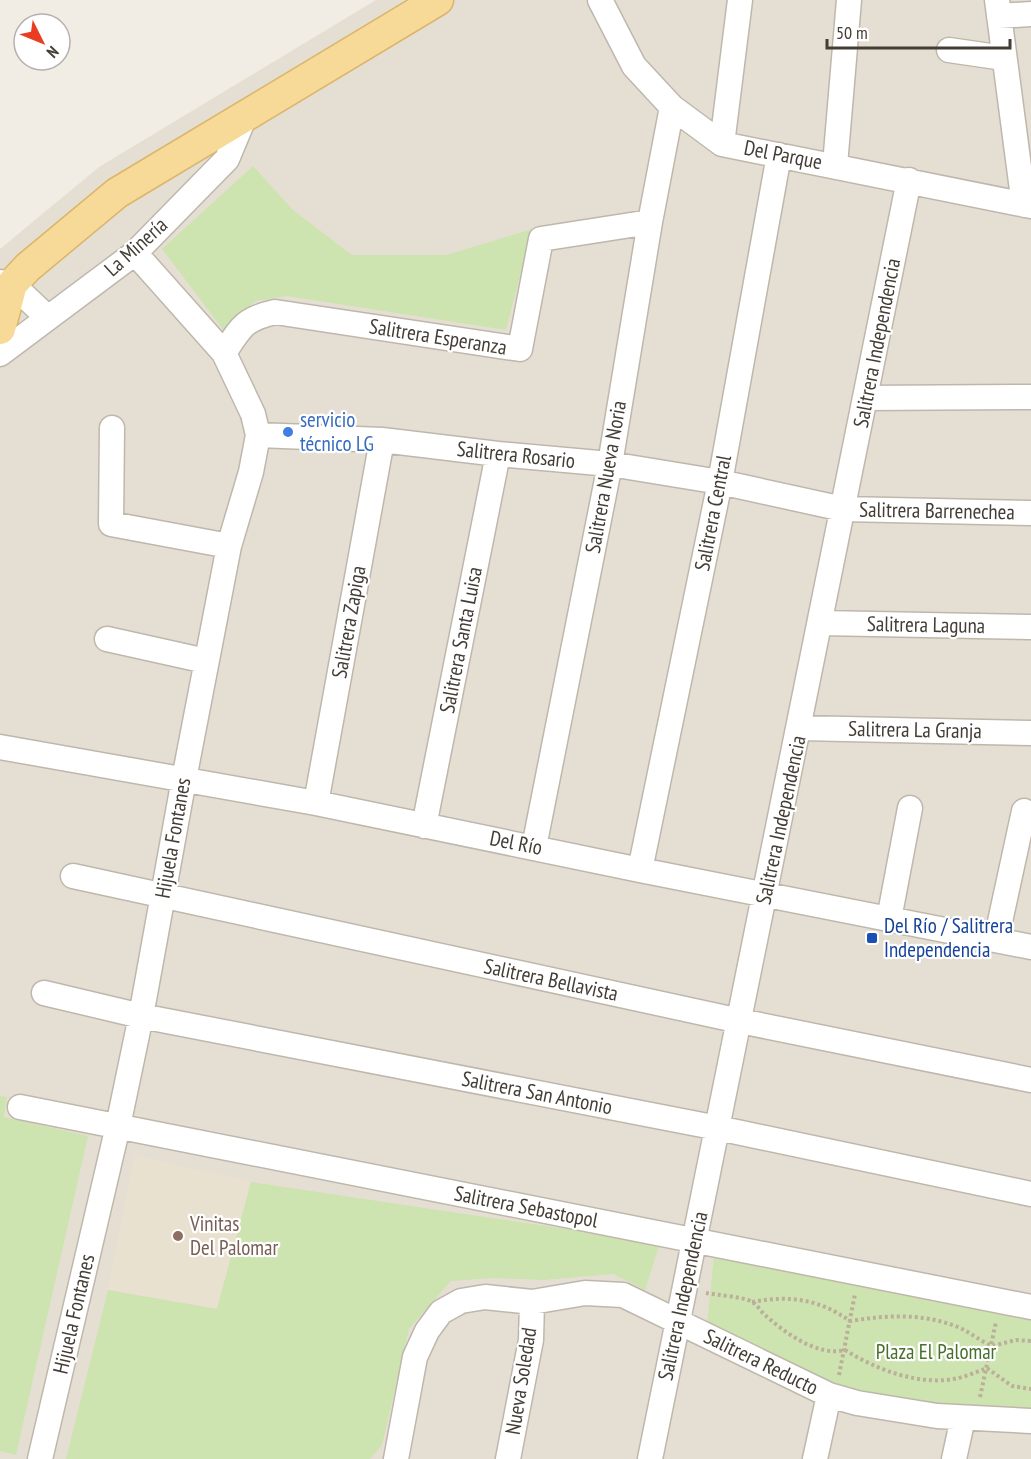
<svg xmlns="http://www.w3.org/2000/svg" width="1031" height="1459" viewBox="0 0 1031 1459" font-family="'PT Sans Narrow',sans-serif">
  <rect width="100%" height="100%" fill="#f1ede5"/>
  <path fill="#e5dfd3" d="M 376,0 L 1031,0 L 1031,1459 L 0,1459 L 0,249 L 99,167 Z"/>
  <path fill="#e9e1cf" d="M 135,1156 L 251,1182 L 217,1309 L 108,1290 Z"/>
  <path fill="#cde3b0" d="M 253,166 L 293,210 L 352,255 L 447,255 L 532,229 L 506,330 L 287,296 L 255,301 L 225,332 L 162,249 Z
    M 0,1096 L 7,1097 L 4,1117 L 88,1136 L 16,1455 L 0,1451 Z
    M 251,1182 L 660,1243 L 645,1290 L 613,1274 L 544,1280 L 493,1278 L 451,1281 L 409,1329 L 382,1445 L 370,1459 L 66,1459 L 108,1290 L 217,1309 Z
    M 715,1245 L 1031,1310 L 1031,1414 L 1014,1415 L 862,1395 L 706,1335 Z"/>
  <g fill="none" stroke-linecap="round" stroke-linejoin="round">
    <g stroke="#bfb7ab" stroke-width="27">
      <path id="minor" d="M 600,0 L 634,66 L 672,107 L 722,144 L 1031,206
        M 997,0 L 1024,205
        M 999,16 L 1031,14
        M 949,50 L 1004,58
        M 722,144 L 740,0
        M 835,165 L 849,0
        M 0,282 L 12,284 L 48,318
        M 224,353 C 241,327 244,319 275,312 L 520,349 L 541,239 L 650,222
        M 0,354 L 135,253 L 227,159 L 245,116
        M 866,398 L 1031,397
        M 112,428 L 111,524 L 229,546
        M 258,435 L 382,440 L 498,454 L 610,464 L 720,482 L 843,509 L 1031,513
        M 821,623 L 1031,627
        M 107,639 L 206,661
        M 800,728 L 1031,733
        M 0,747 L 316,803 L 640,870 L 1031,947
        M 316,803 L 382,440
        M 424,826 L 498,454
        M 534,847 L 610,464 L 650,222 L 672,107
        M 640,870 L 720,482 L 779,155
        M 73,876 L 740,1021 L 1031,1080
        M 889,919 L 910,808
        M 996,940 L 1024,811
        M 44,993 L 141,1016 L 718,1128 L 1031,1194
        M 20,1107 L 1031,1307
        M 40,1459 L 118,1126 L 141,1016 L 184,779 L 229,546 L 251,472 L 258,435 L 253,414 L 224,353 L 135,253
        M 396,1459 L 415,1357 L 427,1331 L 441,1312 L 461,1301 L 485,1297 L 532,1302 L 585,1293 L 623,1295 L 829,1395 L 857,1403 L 937,1416 L 1031,1421
        M 508,1459 L 531,1340 L 532,1302
        M 650,1459 L 909,180
        M 815,1459 L 829,1395
        M 954,1459 L 963,1418"/>
    </g>
    <g stroke="#dab56a" stroke-width="33">
      <path id="major" d="M 0,329 L 12,284 L 28,267 L 117,193 L 438,0"/>
    </g>
    <path stroke="#bcaf9a" stroke-width="4" stroke-dasharray="3 3" stroke-linecap="butt" d="M 706,1293 C 716,1295 745,1297 752,1302 C 757,1304 761,1312 765,1315 C 785,1333 818,1357 845,1350 C 874,1368 911,1383 946,1380 C 960,1379 974,1373 987,1368 L 1012,1386 L 1031,1389
      M 752,1302 C 790,1295 819,1299 850,1321 C 888,1315 922,1313 958,1327 C 970,1332 980,1341 992,1346 L 1016,1340 L 1031,1341
      M 839,1375 L 855,1294
      M 980,1397 L 996,1322"/>
    <use href="#minor" stroke="#fff" stroke-width="24"/>
    <use href="#major" stroke="#f7d998" stroke-width="30"/>
  </g>
  <circle fill="#3f7fe0" stroke="#fff" stroke-width="2" cx="288" cy="432" r="6"/>
  <rect fill="#1a4fb4" stroke="#fff" stroke-width="2" x="866" y="932" width="12" height="12" rx="3"/>
  <circle fill="#8d6e63" stroke="#fff" stroke-width="2" cx="178" cy="1236" r="6"/>
  <g text-anchor="middle" stroke-width="4.5" stroke-linejoin="round" paint-order="stroke">
    <g font-size="21" fill="#433d35" stroke="#fff">
      <text transform="translate(783 155) rotate(11)" y="7">Del Parque</text>
      <text transform="translate(136 247) rotate(-42)" y="7">La Minería</text>
      <text transform="translate(438 337) rotate(9)" y="7">Salitrera Esperanza</text>
      <text transform="translate(877 343) rotate(-79)" y="7">Salitrera Independencia</text>
      <text transform="translate(516 455) rotate(6)" y="7">Salitrera Rosario</text>
      <text transform="translate(606 477) rotate(-80)" y="7">Salitrera Nueva Noria</text>
      <text transform="translate(937 511) rotate(1)" y="7">Salitrera Barrenechea</text>
      <text transform="translate(713 513) rotate(-79)" y="7">Salitrera Central</text>
      <text transform="translate(349 622) rotate(-80)" y="7">Salitrera Zapiga</text>
      <text transform="translate(926 625) rotate(1)" y="7">Salitrera Laguna</text>
      <text transform="translate(461 640) rotate(-79)" y="7">Salitrera Santa Luisa</text>
      <text transform="translate(915 730) rotate(1)" y="7">Salitrera La Granja</text>
      <text transform="translate(781 820) rotate(-78)" y="7">Salitrera Independencia</text>
      <text transform="translate(173 838) rotate(-80)" y="7">Hijuela Fontanes</text>
      <text transform="translate(516 843) rotate(11)" y="7">Del Río</text>
      <text transform="translate(551 980) rotate(12)" y="7">Salitrera Bellavista</text>
      <text transform="translate(537 1093) rotate(11)" y="7">Salitrera San Antonio</text>
      <text transform="translate(526 1207) rotate(11)" y="7">Salitrera Sebastopol</text>
      <text transform="translate(683 1296) rotate(-78)" y="7">Salitrera Independencia</text>
      <text transform="translate(74 1314) rotate(-77)" y="7">Hijuela Fontanes</text>
      <text transform="translate(761 1362) rotate(26)" y="7">Salitrera Reducto</text>
      <text transform="translate(521 1381) rotate(-81)" y="7">Nueva Soledad</text>
    </g>
    <g font-size="21" fill="#366cbe" stroke="#fff" text-anchor="start">
      <text x="300" y="427">servicio<tspan x="300" dy="24">técnico LG</tspan></text>
    </g>
    <g font-size="21" fill="#164399" stroke="#fff" text-anchor="start">
      <text x="884" y="933">Del Río / Salitrera<tspan x="884" dy="24">Independencia</tspan></text>
    </g>
    <g font-size="21" fill="#785e54" stroke="#fff" text-anchor="start">
      <text x="190" y="1231">Vinitas<tspan x="190" dy="24">Del Palomar</tspan></text>
    </g>
    <g font-size="21" fill="#48702d" stroke="#fff">
      <text x="936" y="1359">Plaza El Palomar</text>
    </g>
  </g>
  <g transform="translate(42 42) rotate(133)"><circle r="28" fill="#ffffff" stroke="#b4b1ae" stroke-width="1.5"/>
  <path d="M0-4.5L10 22L0 15L-10 22Z" fill="#ea3b23"/>
  <text y="-9" font-size="16" font-weight="bold" text-anchor="middle" fill="#433d35">N</text>
  </g>
  <path d="M827 39v9h183v-9" fill="none" stroke="#433d35" stroke-width="3"/>
  <text x="836" y="39" font-size="18" fill="#433d35" stroke="#ffffff" stroke-width="4.5" paint-order="stroke">50 m</text>
</svg>
